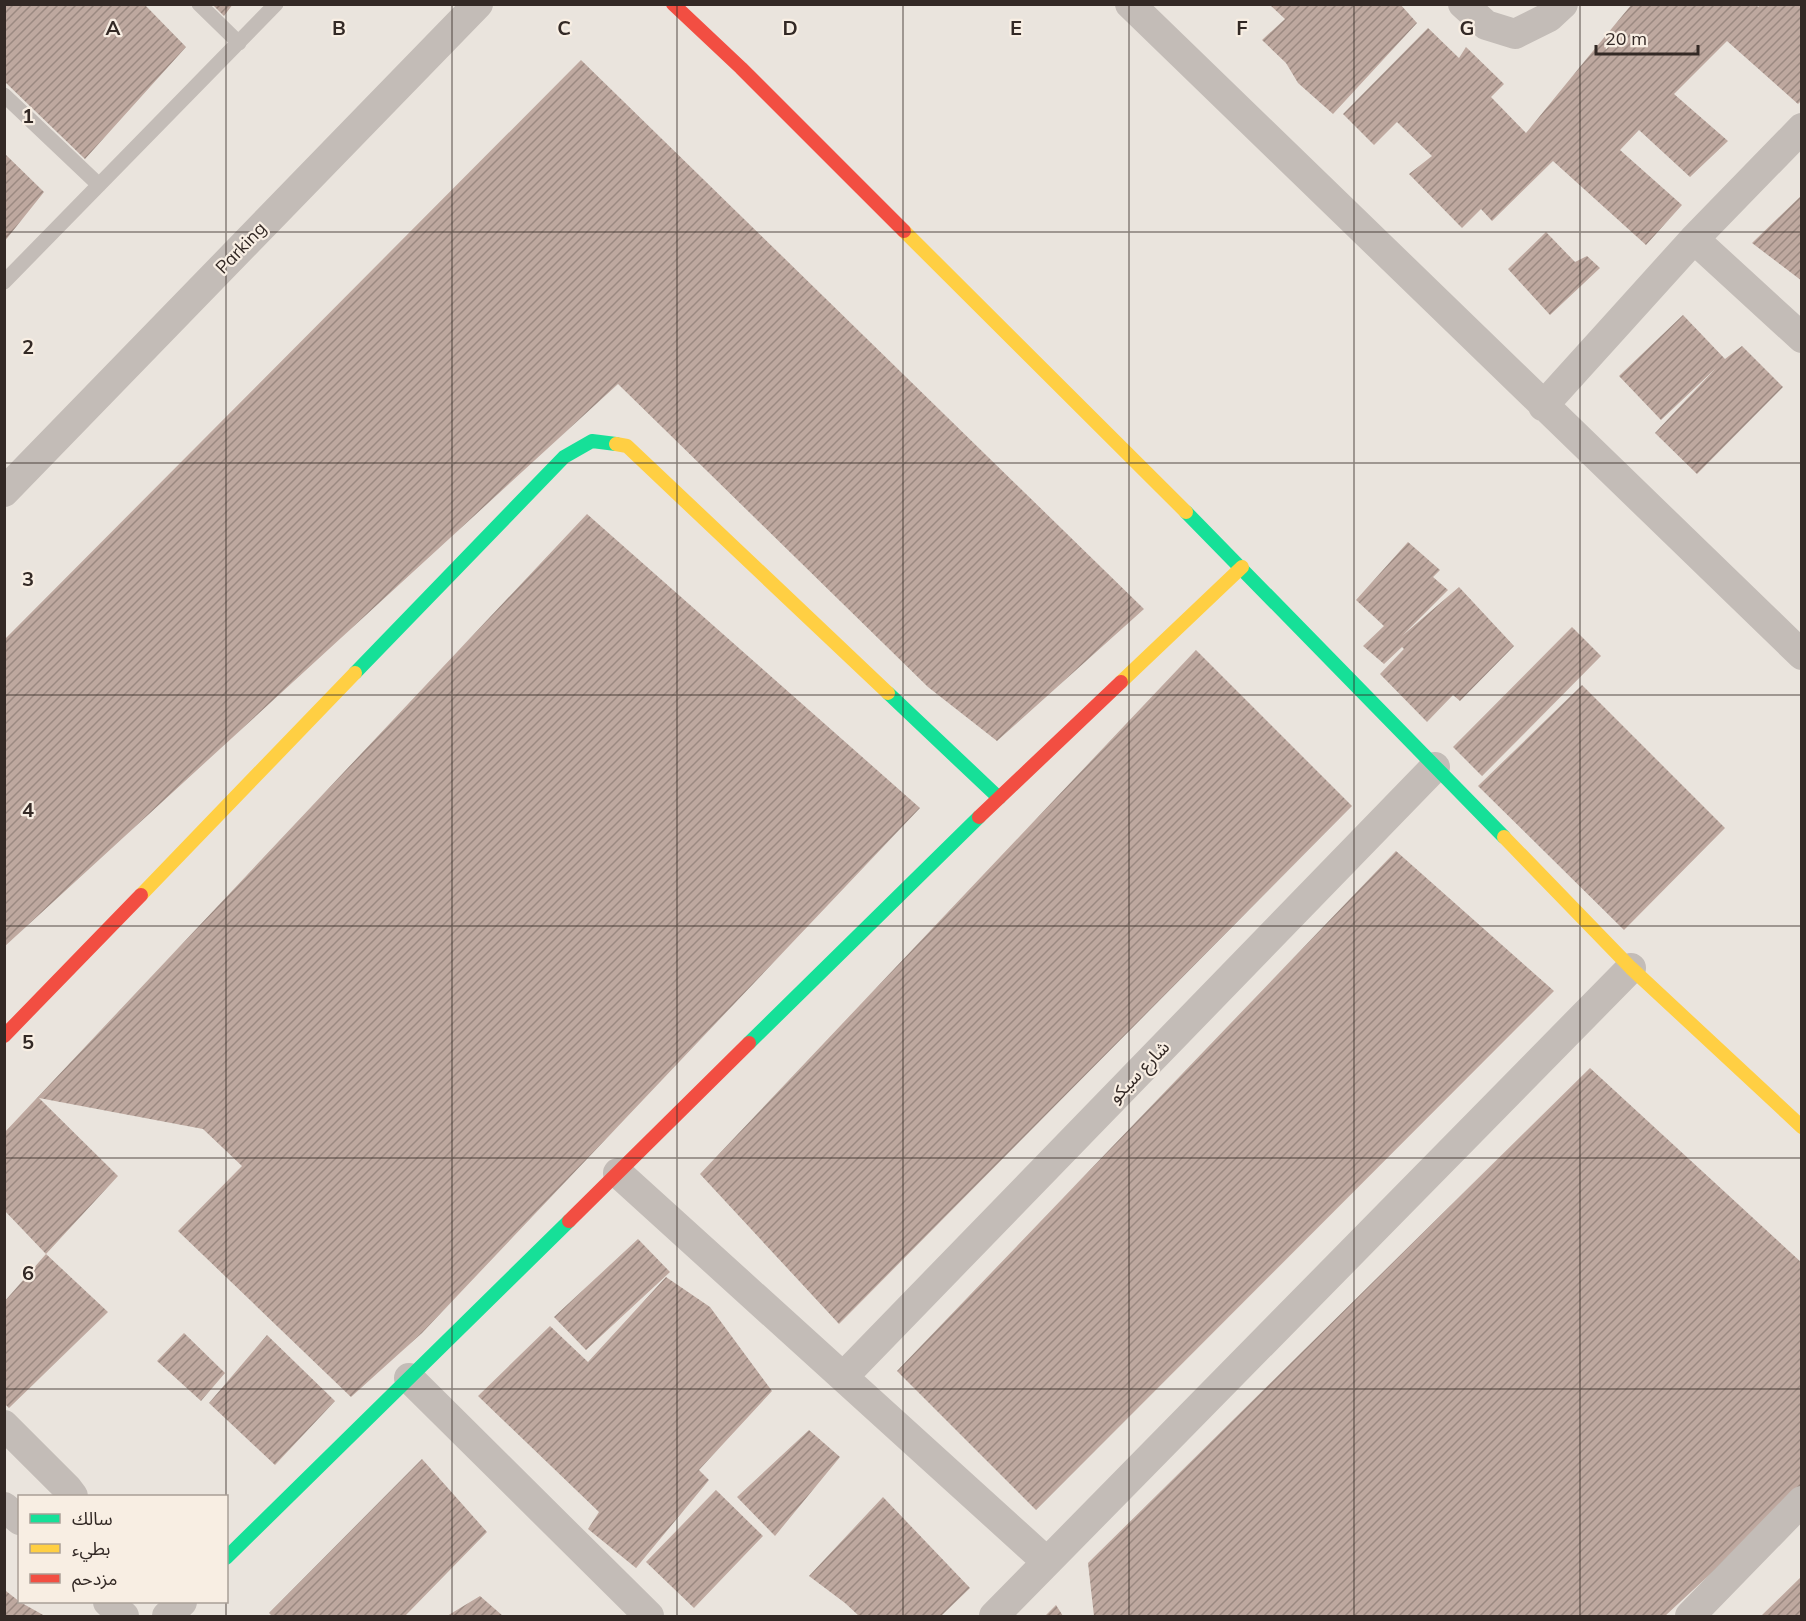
<svg xmlns="http://www.w3.org/2000/svg" width="1806" height="1621" viewBox="0 0 1806 1621" font-family="Mulish,'Noto Sans Arabic',sans-serif">
  <defs>
    <pattern id="building-hatch" width="6" height="6" patternUnits="userSpaceOnUse" patternTransform="scale(1.5)"><rect width="6" height="6" fill="#bea89f"/><path d="M-1 1l2-2M0 6l6-6M5 7l2-2" fill="none" stroke="#9b8981"/></pattern>
  </defs>
  <rect width="100%" height="100%" fill="#eae4dd"/>
  <path fill="url(#building-hatch)" d="M 5,4 L 144,4 L 186,47 L 85,159 L 5,82 Z
    M 212,4 L 233,4 L 224,16 Z
    M 1269,4 L 1400,4 L 1417,23 L 1333,114 L 1298,83 L 1286,63 L 1262,40 L 1285,19 Z
    M 1632,4 L 1756,4 L 1758,7 L 1761,4 L 1802,4 L 1802,100 L 1798,104 L 1727,41 L 1674,94 L 1728,141 L 1690,177 L 1639,130 L 1620,150 L 1682,205 L 1646,245 L 1553,161 L 1492,221 L 1481,209 L 1462,228 L 1409,174 L 1432,156 L 1397,122 L 1374,145 L 1343,114 L 1428,28 L 1459,58 L 1466,47 L 1504,84 L 1486,102 L 1491,97 L 1526,133 L 1588,57 Z
    M 581,60 L 1144,609 L 997,741 L 928,687 L 618,384 L 4,947 L 4,640 Z
    M 4,153 L 44,192 L 4,242 Z
    M 1802,195 L 1802,281 L 1752,243 Z
    M 1546,232 L 1575,262 L 1587,256 L 1600,268 L 1550,315 L 1508,269 Z
    M 1683,315 L 1725,359 L 1742,346 L 1783,387 L 1697,474 L 1655,433 L 1716,368 L 1661,420 L 1619,376 Z
    M 587,514 L 920,808 L 422,1333 L 351,1397 L 178,1231 L 242,1166 L 203,1129 L 39,1098 L 118,1176 L 46,1254 L 4,1210 L 4,1133 Z
    M 1408,542 L 1440,570 L 1433,577 L 1448,590 L 1402,636 L 1459,587 L 1514,646 L 1460,701 L 1453,695 L 1427,722 L 1380,674 L 1404,649 L 1402,647 L 1384,664 L 1363,646 L 1384,626 L 1356,600 Z
    M 1572,627 L 1601,656 L 1482,776 L 1453,747 Z
    M 1196,650 L 1352,806 L 839,1324 L 700,1174 Z
    M 1582,685 L 1725,828 L 1624,930 L 1478,786 Z
    M 1396,851 L 1554,991 L 1036,1510 L 897,1371 Z
    M 1590,1068 L 1802,1263 L 1802,1489 L 1665,1616 L 1094,1616 L 1088,1563 Z
    M 638,1239 L 670,1272 L 586,1350 L 554,1317 Z
    M 46,1254 L 108,1312 L 9,1408 L 4,1403 L 4,1302 Z
    M 666,1277 L 710,1307 L 772,1391 L 699,1470 L 709,1480 L 636,1568 L 588,1529 L 599,1512 L 478,1396 L 550,1326 L 588,1362 Z
    M 184,1333 L 225,1373 L 201,1401 L 157,1361 Z
    M 267,1335 L 335,1401 L 275,1465 L 209,1403 Z
    M 809,1430 L 840,1457 L 775,1536 L 737,1497 Z
    M 422,1459 L 487,1532 L 405,1616 L 272,1616 L 269,1613 Z
    M 716,1490 L 763,1536 L 694,1608 L 646,1562 Z
    M 883,1497 L 970,1588 L 941,1616 L 859,1616 L 845,1603 L 809,1576 Z
    M 1802,1576 L 1802,1616 L 1761,1616 Z
    M 6,1591 L 20,1602 L 45,1616 L 4,1616 Z
    M 480,1596 L 503,1616 L 447,1616 Z
    M 1056,1605 L 1063,1616 L 1045,1616 Z"/>
  <g fill="none" stroke-linecap="round" stroke-linejoin="round">
    <path stroke="#c3bcb7" stroke-width="15" d="M 199,4 L 239,43
      M 4,95 L 99,185
      M 4,282 L 276,4"/>
    <path stroke="#c3bcb7" stroke-width="30" d="M 1130,4 L 1802,655
      M 1463,4 L 1486,25 L 1515,34 L 1549,17 L 1563,4
      M 1694,239 L 1802,338
      M 1543,406 L 1694,239 L 1802,128
      M 4,492 L 478,4
      M 618,1173 L 1047,1562
      M 843,1377 L 1435,767
      M 409,1378 L 649,1616
      M 4,1425 L 67,1488 L 73,1496
      M 4,1507 L 20,1520
      M 108,1602 L 124,1616
      M 167,1616 L 182,1602
      M 994,1616 L 1631,968
      M 1690,1616 L 1802,1501"/>
    <path stroke="#16e098" stroke-width="14" d="M 1186,512 L 1504,837
      M 355,673 L 564,457 L 592,441 L 616,444
      M 888,693 L 999,798
      M 749,1043 L 979,817
      M 226,1558 L 569,1221"/>
    <path stroke="#ffcf43" stroke-width="14" d="M 904,231 L 1186,512
      M 616,444 L 627,446 L 888,693
      M 1121,682 L 1242,567
      M 1504,837 L 1631,968 L 1802,1127
      M 141,895 L 355,673"/>
    <path stroke="#f24e42" stroke-width="14" d="M 673,4 L 741,68 L 904,231
      M 979,817 L 1121,682
      M 4,1036 L 141,895
      M 569,1221 L 749,1043"/>
  </g>
  <path fill="none" stroke="#332925" stroke-width="1.5" stroke-opacity="0.55" d="M 226,4 L 226,1496M 452,4 L 452,1616M 677,4 L 677,1616M 903,4 L 903,1616M 1129,4 L 1129,1616M 1354,4 L 1354,1616M 1580,4 L 1580,1616M 4,232 L 1802,232M 4,463 L 1802,463M 4,695 L 1802,695M 4,926 L 1802,926M 4,1158 L 1802,1158M 4,1389 L 1802,1389M 226,1602 L 226,1616"/>
  <g text-anchor="middle" stroke-width="4.5" stroke-linejoin="round" paint-order="stroke">
    <g font-size="18" fill="#332925" stroke="#f8eee3">
      <text transform="translate(241 248) rotate(-46)" y="6">Parking</text>
      <text transform="translate(1139 1072) rotate(-46)" y="6">شارع سيكو</text>
    </g>
  </g>
  <g font-size="20" text-anchor="middle" font-weight="bold" fill="#332925" stroke="#f8eee3" stroke-width="4.5" stroke-linejoin="round" paint-order="stroke">
    <text x="113" y="35">A</text>
    <text x="339" y="35">B</text>
    <text x="564" y="35">C</text>
    <text x="790" y="35">D</text>
    <text x="1016" y="35">E</text>
    <text x="1242" y="35">F</text>
    <text x="1467" y="35">G</text>
    <text x="28" y="123">1</text>
    <text x="28" y="354">2</text>
    <text x="28" y="586">3</text>
    <text x="28" y="817">4</text>
    <text x="28" y="1049">5</text>
    <text x="28" y="1280">6</text>
  </g>
  <rect width="1806" height="1621" fill="none" stroke="#332925" stroke-width="12"/>
  <rect x="18" y="1495" width="210" height="108" fill="#f8eee3" stroke="#a99f97" stroke-width="1.5"/>
  <rect x="30" y="1514" width="30" height="9" fill="#16e098" stroke="#a99f97" stroke-width="1.5"/>
  <text x="72" y="1525" font-size="18" fill="#332925">سالك</text>
  <rect x="30" y="1544" width="30" height="9" fill="#ffcf43" stroke="#a99f97" stroke-width="1.5"/>
  <text x="72" y="1555" font-size="18" fill="#332925">بطيء</text>
  <rect x="30" y="1574" width="30" height="9" fill="#f24e42" stroke="#a99f97" stroke-width="1.5"/>
  <text x="72" y="1585" font-size="18" fill="#332925">مزدحم</text>
  <path d="M1596 45v9h102v-9" fill="none" stroke="#332925" stroke-width="3"/>
  <text x="1605" y="45" font-size="18" fill="#332925" stroke="#f8eee3" stroke-width="4.5" paint-order="stroke">20 m</text>
</svg>
